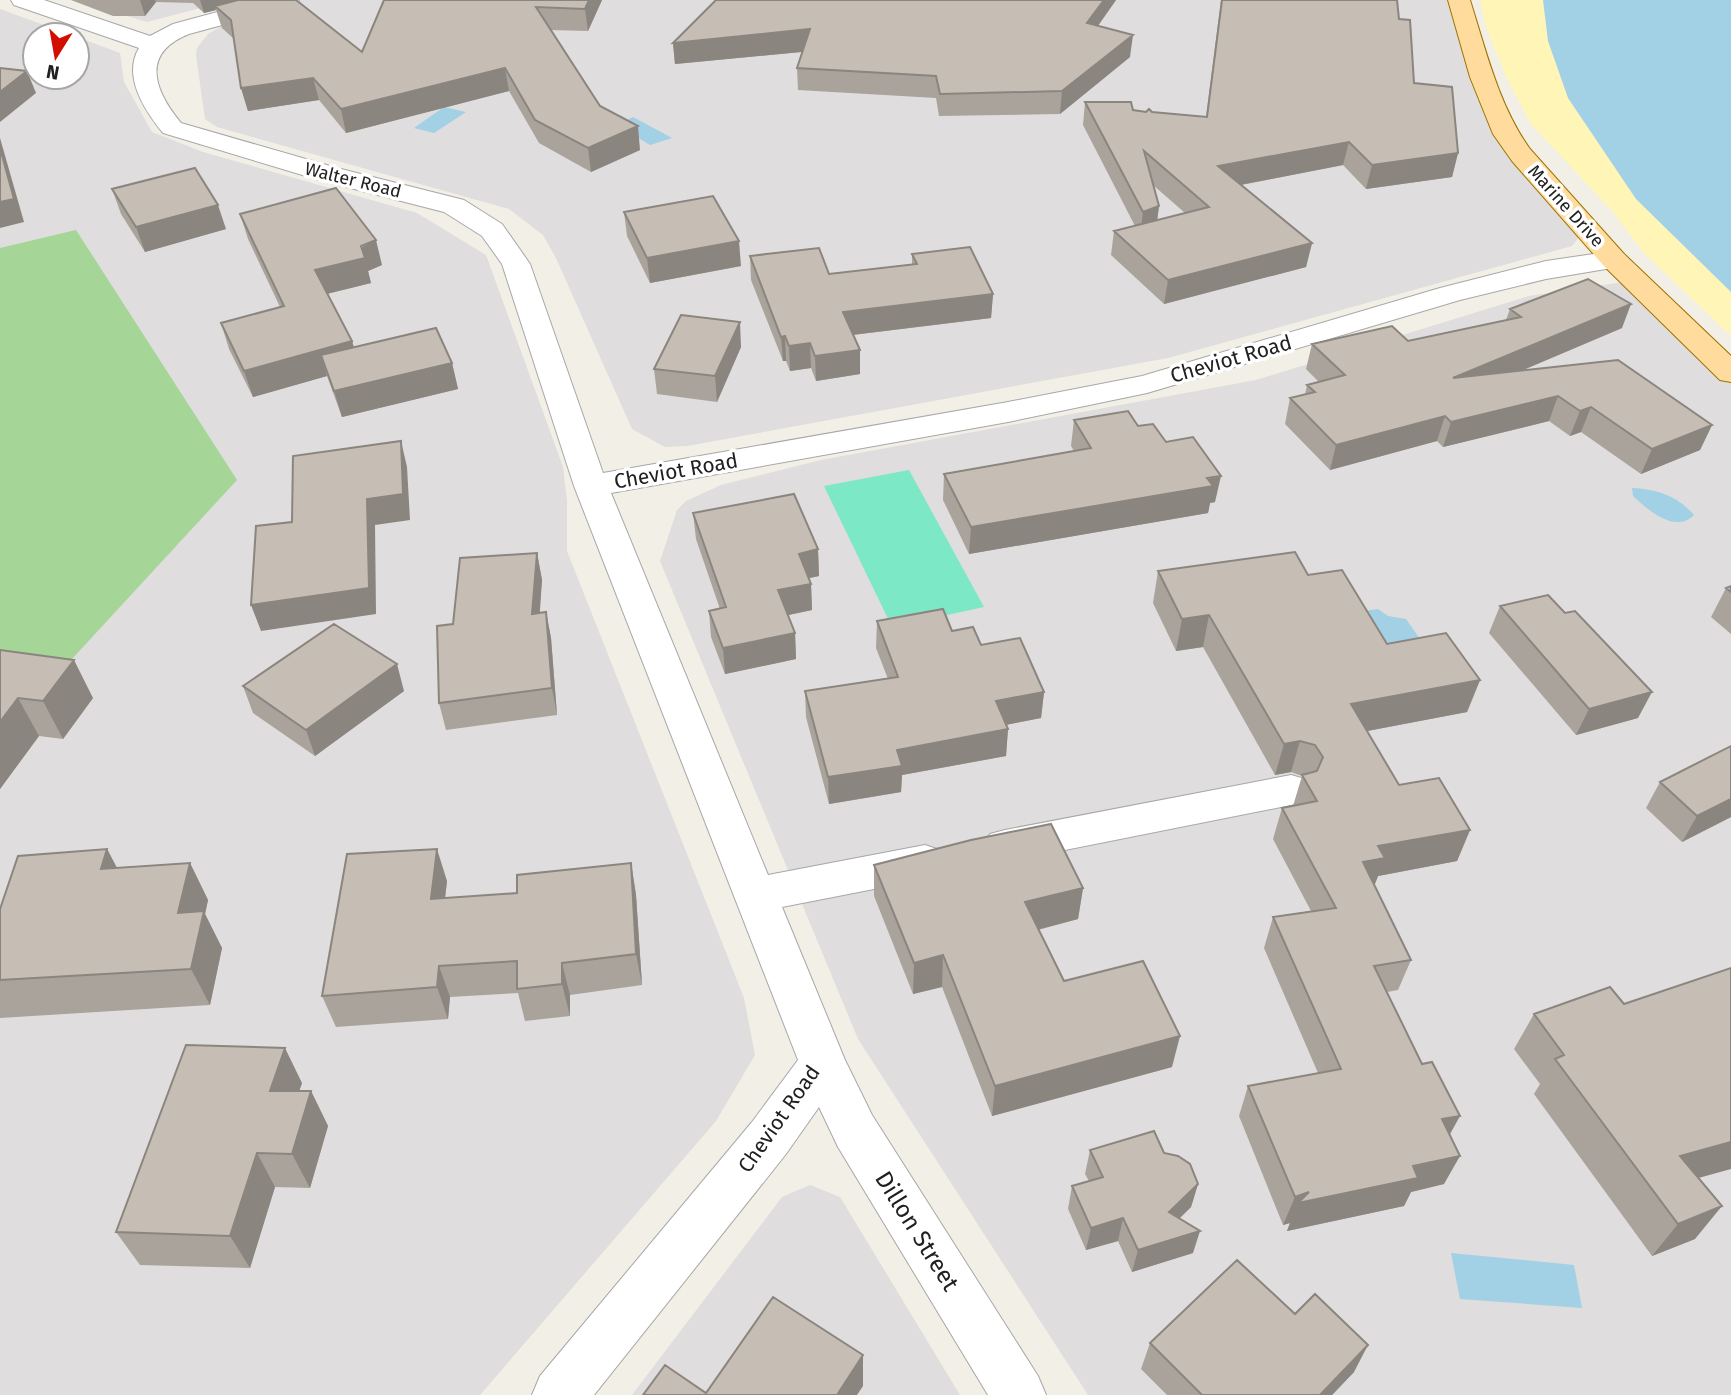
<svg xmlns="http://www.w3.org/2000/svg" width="1731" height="1395" viewBox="0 0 1731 1395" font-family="'Fira Sans',sans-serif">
  <rect width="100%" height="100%" fill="#f2efe6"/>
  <path fill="#dfdddd" d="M 73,0 L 231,0 L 147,22 Z
    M 303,0 L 1447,0 L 1473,81 L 1579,237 L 1572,246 L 1168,358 L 687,446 L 665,447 L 632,429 L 556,258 L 543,235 L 509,209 L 217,127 L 205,119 L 196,55 L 197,48 L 208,34 L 237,18 L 277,3 Z
    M 0,9 L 71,35 L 35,35 L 35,77 L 77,77 L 77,37 L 120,53 L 124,82 L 152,132 L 203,152 L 417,213 L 486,255 L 563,467 L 567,501 L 567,551 L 744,998 L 755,1055 L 716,1121 L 480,1395 L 0,1395 Z
    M 1623,282 L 1731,380 L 1731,1395 L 1088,1395 L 858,1039 L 660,561 L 677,510 L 686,501 L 721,485 L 821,460 L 1256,380 L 1529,296 Z
    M 810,1185 L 840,1197 L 960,1395 L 632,1395 L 782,1197 Z"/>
  <path fill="#a5d597" d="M 76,230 L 237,480 L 0,737 L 0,248 Z"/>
  <path fill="#fff5b7" d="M 1480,0 L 1543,0 L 1548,41 L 1636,199 L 1731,292 L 1731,336 L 1643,252 L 1613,212 L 1531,124 L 1508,81 L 1486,27 Z"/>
  <path fill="#7de8c6" d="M 909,470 L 984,607 L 892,627 L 824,486 Z"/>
  <path fill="#a2d0e4" d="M 1543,0 L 1731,0 L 1731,292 L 1636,199 L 1568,98 L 1548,41 Z
    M 444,107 L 466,112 L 434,133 L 414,128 Z
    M 633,117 L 672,138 L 650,145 L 617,125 Z
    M 1632,488 C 1656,489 1678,496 1694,515 C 1675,534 1648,510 1633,496 Z
    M 1378,609 L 1388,616 L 1406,619 L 1425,646 L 1387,654 L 1358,612 Z
    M 1451,1253 L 1574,1265 L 1582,1308 L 1460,1299 Z"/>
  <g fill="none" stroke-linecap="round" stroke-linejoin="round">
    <g stroke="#a7a7a7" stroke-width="2">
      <path id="minor" d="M 11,0 L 44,0 L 150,36 L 173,24 L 262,0 L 299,0 L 296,5 L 189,34 C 141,53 153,89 181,123 L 337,168 L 464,200 L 502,224 L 530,264 L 603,473 L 1008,402 L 1142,376 L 1440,288 L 1546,261 L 1614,251 L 1624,254 L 1628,260 L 1624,266 L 1546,279 L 1460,300 L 1147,393 L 1008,422 L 611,493 L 768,875 L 925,845 L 940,850 L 946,862 L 940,874 L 925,879 L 782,907 L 845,1060 L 872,1115 L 1038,1376 L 1046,1395 L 988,1395 L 838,1147 L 819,1107 L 786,1154 L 594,1395 L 532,1395 L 540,1376 L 752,1122 L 798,1060 L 574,486 L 502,264 L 482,236 L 444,212 L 319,180 L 163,133 C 145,111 122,76 139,48 L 14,5 Z
        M 1291,775 L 1305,779 L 1311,790 L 1305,801 L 1291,805 L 1005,862 L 990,858 L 984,846 L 990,834 L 1005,830 Z"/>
    </g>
    <g stroke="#9d7400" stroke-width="2">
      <path id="major" d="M 1448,0 L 1470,0 C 1486,51 1499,106 1530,149 L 1624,254 L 1731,356 L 1731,382 L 1720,380 L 1604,266 L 1512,161 L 1493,134 L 1470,77 Z"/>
    </g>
    <use href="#minor" fill="#fff" fill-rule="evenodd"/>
    <use href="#major" fill="#ffdc9e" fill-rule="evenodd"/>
  </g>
  <path fill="#aaa39c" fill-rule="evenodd" d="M 71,0 L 296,0 L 362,52 L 384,0 L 602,0 L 588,31 L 550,30 L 600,106 L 640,150 L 591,172 L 539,143 L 509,91 L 346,133 L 319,100 L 248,111 L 241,88 L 234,39 L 222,28 L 216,10 L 204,13 L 193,3 L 156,2 L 145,16 L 113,16 Z
    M 716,0 L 1116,0 L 1098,26 L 1130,57 L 1060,114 L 939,116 L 936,98 L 798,90 L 797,68 L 802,52 L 675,64 L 673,43 Z
    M 1221,0 L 1397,0 L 1399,19 L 1414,83 L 1458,153 L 1452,177 L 1366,189 L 1343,165 L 1241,185 L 1312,243 L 1306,267 L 1164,304 L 1111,255 L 1114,231 L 1135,226 L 1083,125 L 1085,102 L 1133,110 L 1206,117 ZM 1153,185 L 1185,213 L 1157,220 L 1159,206 Z
    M 112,189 L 226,229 L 145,252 L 121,214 Z
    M 624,212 L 741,266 L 650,283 L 627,236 Z
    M 240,214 L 382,265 L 368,271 L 371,283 L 327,294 L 352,341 L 354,347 L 452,363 L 458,389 L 342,417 L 327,376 L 253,397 L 229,349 L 221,323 L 280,307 L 248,239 Z
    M 912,254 L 993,294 L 991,318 L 853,335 L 860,350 L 860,374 L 816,381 L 811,368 L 790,371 L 786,361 L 783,361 L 751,280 L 750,256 L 829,274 L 912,264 Z
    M 1510,309 L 1622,328 L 1521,371 L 1712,425 L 1700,450 L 1641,474 L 1581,432 L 1570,436 L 1549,421 L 1443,447 L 1437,441 L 1330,470 L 1285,424 L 1290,398 L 1305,395 L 1307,385 L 1319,382 L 1306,369 L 1312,344 L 1408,341 L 1506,320 Z
    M 741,347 L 717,402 L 657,394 L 654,369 Z
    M 1074,420 L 1138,426 L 1166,442 L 1215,502 L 1210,503 L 1208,513 L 969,554 L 943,500 L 944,474 L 1074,451 L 1071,446 Z
    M 693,513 L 818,549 L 819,576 L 809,578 L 811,584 L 812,610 L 788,615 L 795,633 L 796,659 L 725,674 L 711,637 L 709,611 L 720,609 L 696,539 Z
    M 537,553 L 542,580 L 539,613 L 546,612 L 551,638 L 557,715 L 446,730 L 439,703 L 453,624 Z
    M 1158,571 L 1308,575 L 1387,644 L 1480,680 L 1467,712 L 1367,731 L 1399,785 L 1470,830 L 1457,861 L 1378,876 L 1374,886 L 1411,960 L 1398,990 L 1387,992 L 1450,1135 L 1444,1184 L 1411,1192 L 1404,1206 L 1287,1231 L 1290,1223 L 1283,1225 L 1239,1116 L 1248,1086 L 1318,1073 L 1264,948 L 1273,917 L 1311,911 L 1273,839 L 1282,808 L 1293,806 L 1302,776 L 1291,772 L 1275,775 L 1203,647 L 1176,651 L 1153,603 Z
    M 1731,586 L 1731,634 L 1711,617 L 1726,588 Z
    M 1500,606 L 1638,718 L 1576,735 L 1489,633 Z
    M 877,621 L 952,631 L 981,645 L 1044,692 L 1041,718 L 1006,725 L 1008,729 L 1006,756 L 902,775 L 901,792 L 829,804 L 806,717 L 805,691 L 888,679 L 876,648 Z
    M 0,650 L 93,698 L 63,739 L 39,736 L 0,789 Z
    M 243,686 L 404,691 L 315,756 L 253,713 Z
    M 1731,746 L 1731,817 L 1682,842 L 1646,808 L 1660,782 Z
    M 107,849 L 117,868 L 190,863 L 208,900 L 205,914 L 222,948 L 210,1005 L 0,1018 L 0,909 Z
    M 631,863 L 636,895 L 642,985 L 570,995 L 570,1016 L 525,1021 L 518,993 L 450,997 L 448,1019 L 336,1027 L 322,996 L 447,881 L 445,898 L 517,893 Z
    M 874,865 L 1083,888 L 1078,919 L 1038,930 L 1064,981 L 1172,1067 L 992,1116 L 942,987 L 913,994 L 874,896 Z
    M 1534,1014 L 1698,1178 L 1695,1239 L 1652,1256 L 1534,1094 L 1540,1084 L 1514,1049 Z
    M 302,1083 L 299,1091 L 311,1091 L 328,1126 L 310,1188 L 275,1187 L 250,1268 L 140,1265 L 116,1232 Z
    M 1090,1150 L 1164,1153 L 1198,1184 L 1191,1207 L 1180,1218 L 1193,1253 L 1132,1272 L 1118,1241 L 1086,1250 L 1068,1209 L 1072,1186 L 1089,1181 L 1085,1174 Z
    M 1150,1343 L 1354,1372 L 1332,1395 L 1167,1395 L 1141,1369 Z"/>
  <path fill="#8b857f" d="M 140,0 L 155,0 L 156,2 L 145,16 Z
    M 200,0 L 252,0 L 215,6 L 216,10 L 204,13 Z
    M 589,0 L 602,0 L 588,31 L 585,9 Z
    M 1104,0 L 1116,0 L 1085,44 L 1087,23 Z
    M 810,29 L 811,51 L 675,64 L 673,43 Z
    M 1133,35 L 1130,57 L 1060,114 L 1062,91 Z
    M 505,68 L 509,91 L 346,133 L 341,109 Z
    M 27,71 L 36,93 L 0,122 L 0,92 Z
    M 313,78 L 319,100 L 248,111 L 241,88 Z
    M 638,126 L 640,150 L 591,172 L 588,148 Z
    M 0,138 L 24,222 L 0,228 Z
    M 1349,142 L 1343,165 L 1214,190 L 1218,166 Z
    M 1458,153 L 1452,177 L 1366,189 L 1372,165 Z
    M 218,205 L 226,229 L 145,252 L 136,227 Z
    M 1159,206 L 1156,230 L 1140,236 L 1143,212 Z
    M 376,240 L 382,265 L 368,271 L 371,283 L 322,295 L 315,270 Z
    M 739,241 L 741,266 L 650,283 L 647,258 Z
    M 1312,243 L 1306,267 L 1164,304 L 1168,280 Z
    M 993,294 L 991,318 L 843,336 L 843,312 Z
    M 1631,304 L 1622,328 L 1445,403 L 1453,378 Z
    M 740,322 L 741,347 L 717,402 L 715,376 Z
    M 785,336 L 786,361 L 783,361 L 781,337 Z
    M 352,341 L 359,367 L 321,355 L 327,376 L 253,397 L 244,371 Z
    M 810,343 L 811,368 L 790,371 L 789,346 Z
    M 860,350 L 860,374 L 816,381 L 815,356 Z
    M 452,363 L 458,389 L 342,417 L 334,391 Z
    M 1558,396 L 1549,421 L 1443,447 L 1451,422 Z
    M 1591,407 L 1581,432 L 1570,436 L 1580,411 Z
    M 1445,416 L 1437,441 L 1330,470 L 1336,445 Z
    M 1712,425 L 1700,450 L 1641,474 L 1652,449 Z
    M 401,441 L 407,467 L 410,520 L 375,525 L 376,614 L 261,631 L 251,605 L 367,499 Z
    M 1221,476 L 1215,502 L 1210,503 L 1208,513 L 969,554 L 971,527 Z
    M 818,549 L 819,576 L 800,580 L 799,554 Z
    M 537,553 L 542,580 L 538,640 L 532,614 Z
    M 811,584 L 812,610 L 779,617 L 778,590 Z
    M 546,612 L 551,638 L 557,715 L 552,688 Z
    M 1209,615 L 1203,647 L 1176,651 L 1182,619 Z
    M 795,633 L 796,659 L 725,674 L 723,648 Z
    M 74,660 L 93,698 L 63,739 L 43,701 Z
    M 397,664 L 404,691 L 315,756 L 306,730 Z
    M 1480,680 L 1467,712 L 1341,736 L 1351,704 Z
    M 1044,692 L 1041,718 L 994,727 L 996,701 Z
    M 1652,692 L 1638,718 L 1576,735 L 1589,709 Z
    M 18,698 L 39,736 L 0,789 L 0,722 Z
    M 1008,729 L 1006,756 L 902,775 L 901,792 L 829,804 L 828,777 L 897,750 Z
    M 1300,741 L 1291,772 L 1275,775 L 1284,744 Z
    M 1731,799 L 1731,817 L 1682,842 L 1697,816 Z
    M 1470,830 L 1457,861 L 1378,876 L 1373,889 L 1363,862 L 1378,846 Z
    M 107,849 L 127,887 L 101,869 Z
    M 437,849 L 447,881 L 441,931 L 431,899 Z
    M 190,863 L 208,900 L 205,914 L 222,948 L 210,1005 L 191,969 L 178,913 Z
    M 631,863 L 636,895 L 642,985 L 636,954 Z
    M 1083,888 L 1078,919 L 1021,934 L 1025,902 Z
    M 943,955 L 942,987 L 913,994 L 914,963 Z
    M 562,963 L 570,995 L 570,1016 L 562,984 Z
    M 439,966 L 450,997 L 448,1019 L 437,987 Z
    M 1180,1036 L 1172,1067 L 992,1116 L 995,1086 Z
    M 285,1048 L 302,1083 L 288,1125 L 270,1091 Z
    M 311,1091 L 328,1126 L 310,1188 L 292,1154 Z
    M 1460,1116 L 1444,1145 L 1442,1119 Z
    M 1731,1142 L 1731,1169 L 1655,1190 L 1680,1156 Z
    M 257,1153 L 275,1187 L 250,1268 L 230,1236 Z
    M 1460,1156 L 1444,1184 L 1411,1192 L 1404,1206 L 1287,1231 L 1290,1223 L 1283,1225 L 1295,1197 L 1413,1166 Z
    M 1198,1184 L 1191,1207 L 1162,1235 L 1169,1212 Z
    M 1722,1206 L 1695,1239 L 1652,1256 L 1678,1224 Z
    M 1123,1218 L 1118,1241 L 1086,1250 L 1091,1228 Z
    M 1200,1231 L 1193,1253 L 1132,1272 L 1138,1250 Z
    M 1368,1345 L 1354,1372 L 1332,1395 L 1320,1395 Z
    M 863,1355 L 863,1386 L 857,1395 L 837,1395 Z"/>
  <path fill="#c6beb5" stroke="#8b857f" stroke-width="2" d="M 238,0 L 296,0 L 362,52 L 384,0 L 589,0 L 585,9 L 536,7 L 600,106 L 638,126 L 588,148 L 535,120 L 505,68 L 341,109 L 313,78 L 241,88 L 231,20 L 215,6 Z
    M 716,0 L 1104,0 L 1087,23 L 1133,35 L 1062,91 L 940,94 L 936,76 L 797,68 L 810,29 L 673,43 Z
    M 1222,0 L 1397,0 L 1399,19 L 1410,20 L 1414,83 L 1452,87 L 1458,153 L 1372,165 L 1349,142 L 1218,166 L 1312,243 L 1168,280 L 1114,231 L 1209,207 L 1144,151 L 1159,206 L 1143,212 L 1085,102 L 1131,102 L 1133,110 L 1146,112 L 1149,109 L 1152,112 L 1207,117 Z
    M 0,68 L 27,71 L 0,92 Z
    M 0,148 L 14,199 L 0,202 Z
    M 195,168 L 218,205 L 136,227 L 112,189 Z
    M 336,188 L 376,240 L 361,246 L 365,258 L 315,270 L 352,341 L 244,371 L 221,323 L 284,306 L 240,214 Z
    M 713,196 L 739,241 L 647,258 L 624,212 Z
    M 970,247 L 993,294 L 843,312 L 860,350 L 815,356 L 810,343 L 789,346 L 785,336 L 781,337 L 750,256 L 819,248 L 829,274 L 917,264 L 912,254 Z
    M 1588,279 L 1631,304 L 1453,378 L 1618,360 L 1712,425 L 1652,449 L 1591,407 L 1580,411 L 1558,396 L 1451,422 L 1445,416 L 1336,445 L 1290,398 L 1315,392 L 1307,385 L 1345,375 L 1312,344 L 1392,326 L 1408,341 L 1521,317 L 1510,309 Z
    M 681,315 L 740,322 L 715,376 L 654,369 Z
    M 436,328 L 452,363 L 334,391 L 321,355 Z
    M 1128,411 L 1138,426 L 1153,424 L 1166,442 L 1193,437 L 1221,476 L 1207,478 L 1213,486 L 971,527 L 944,474 L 1091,448 L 1074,420 Z
    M 401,441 L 403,494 L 367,499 L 369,588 L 251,605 L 256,526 L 292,522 L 293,456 Z
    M 794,494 L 818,549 L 799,554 L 811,584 L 778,590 L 795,633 L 723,648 L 709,611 L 726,607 L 693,513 Z
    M 1295,552 L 1308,575 L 1342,570 L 1387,644 L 1446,633 L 1480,680 L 1351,704 L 1399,785 L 1439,778 L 1470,830 L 1378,846 L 1385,858 L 1363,862 L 1411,960 L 1374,966 L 1422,1064 L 1432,1062 L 1460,1116 L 1442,1119 L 1460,1156 L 1413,1166 L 1418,1178 L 1298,1203 L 1309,1192 L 1295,1197 L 1248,1086 L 1341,1069 L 1273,917 L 1336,908 L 1282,808 L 1317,801 L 1302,775 L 1317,771 L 1323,757 L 1315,745 L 1300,741 L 1284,744 L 1209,615 L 1182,619 L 1158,571 Z
    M 537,553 L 532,614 L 546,612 L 552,688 L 439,703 L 437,626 L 453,624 L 460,558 Z
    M 1731,586 L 1731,592 L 1726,588 Z
    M 1548,595 L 1565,613 L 1575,611 L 1652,692 L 1589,709 L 1500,606 Z
    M 943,609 L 952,631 L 973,627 L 981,645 L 1020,638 L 1044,692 L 996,701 L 1008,729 L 897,750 L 902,766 L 828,777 L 805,691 L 898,677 L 877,621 Z
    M 334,624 L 397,664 L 306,730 L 243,686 Z
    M 0,650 L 74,660 L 43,701 L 18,698 L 0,722 Z
    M 1731,746 L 1731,799 L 1697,816 L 1660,782 Z
    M 1051,824 L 1083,888 L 1025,902 L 1064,981 L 1143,961 L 1180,1036 L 995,1086 L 943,955 L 914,963 L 874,865 L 971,840 Z
    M 107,849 L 101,869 L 190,863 L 178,913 L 204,911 L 191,969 L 0,980 L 0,909 L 18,856 Z
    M 437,849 L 431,899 L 517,893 L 517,875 L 631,863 L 636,954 L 562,963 L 562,984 L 517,989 L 517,961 L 439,966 L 437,987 L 322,996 L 347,854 Z
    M 1731,968 L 1731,1142 L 1680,1156 L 1722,1206 L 1678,1224 L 1555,1059 L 1564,1055 L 1534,1014 L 1610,987 L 1624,1004 Z
    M 186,1045 L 285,1048 L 270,1091 L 311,1091 L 292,1154 L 257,1153 L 230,1236 L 116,1232 Z
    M 1154,1131 L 1164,1153 L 1178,1156 L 1190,1164 L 1198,1184 L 1169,1212 L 1200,1231 L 1138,1250 L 1123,1218 L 1091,1228 L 1072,1186 L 1103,1177 L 1090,1150 Z
    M 1237,1260 L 1295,1314 L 1315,1294 L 1368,1345 L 1320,1395 L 1202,1395 L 1150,1343 Z
    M 773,1297 L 863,1355 L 837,1395 L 643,1395 L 665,1365 L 706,1393 Z"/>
  <g text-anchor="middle" stroke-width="7" stroke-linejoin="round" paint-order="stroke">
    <g font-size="18" fill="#202020" stroke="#fff">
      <text transform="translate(353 180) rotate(14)" y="6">Walter Road</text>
      <text transform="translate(1566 206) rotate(48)" y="6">Marine Drive</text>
    </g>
    <g font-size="21" fill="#202020" stroke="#fff">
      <text transform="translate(1231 359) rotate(-16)" y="7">Cheviot Road</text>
      <text transform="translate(676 471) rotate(-10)" y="7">Cheviot Road</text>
      <text transform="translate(779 1119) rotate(-55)" y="7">Cheviot Road</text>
    </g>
    <g font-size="24" fill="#202020" stroke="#fff">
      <text transform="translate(917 1231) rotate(58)" y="8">Dillon Street</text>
    </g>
  </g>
  <g transform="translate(56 56) rotate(191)"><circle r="33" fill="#ffffff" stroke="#a6a6a6" stroke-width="2"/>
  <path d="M0-5L12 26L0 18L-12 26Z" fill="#d10e00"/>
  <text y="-10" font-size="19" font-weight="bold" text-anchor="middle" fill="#202020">N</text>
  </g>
</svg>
